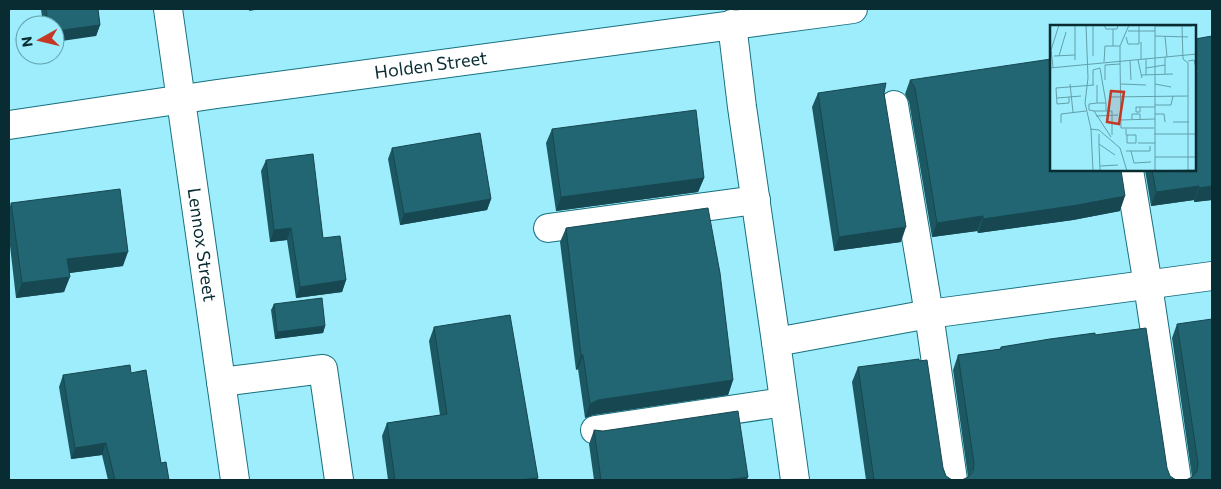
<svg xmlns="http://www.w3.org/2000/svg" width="1221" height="489" viewBox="0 0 1221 489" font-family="Commissioner,sans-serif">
  <rect width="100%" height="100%" fill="#9dedfc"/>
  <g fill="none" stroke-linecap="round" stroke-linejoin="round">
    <g stroke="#18707f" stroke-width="30">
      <g id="minor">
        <path id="s1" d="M 168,9 L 235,480"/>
        <path d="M 732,24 L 742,107 L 776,342"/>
        <path d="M 894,105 L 929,314 L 953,480"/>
        <path id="s2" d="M 9,125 L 217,94 L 853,9"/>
        <path d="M 1129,170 L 1148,285 L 1177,480"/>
        <path d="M 548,228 L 756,200"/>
        <path d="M 221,382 L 323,369 L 339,480"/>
        <path d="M 595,430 L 784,402"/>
        <path d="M 795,480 L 776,342 L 929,314 L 1212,276"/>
      </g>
    </g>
    <use href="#minor" stroke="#fff" stroke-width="28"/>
  </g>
  <path fill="#1c5862" d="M 41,9 L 98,9 L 100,25 L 96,36 L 55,25 L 43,25 Z
    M 1212,36 L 1212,200 L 1194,202 L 1194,200 L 1151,206 L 1145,170 L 1195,170 Z
    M 910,80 L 1120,211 L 1073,220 L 978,233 L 977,231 L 932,237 L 909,102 L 905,94 Z
    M 818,93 L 884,93 L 901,242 L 834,251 L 812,107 Z
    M 552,129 L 704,178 L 698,192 L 556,211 L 546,143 Z
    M 392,148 L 491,199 L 487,210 L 400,225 L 388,159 Z
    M 266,160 L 323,238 L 346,280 L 342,292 L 296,298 L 287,240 L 270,242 L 261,171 Z
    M 11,203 L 123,266 L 69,273 L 64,292 L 16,298 L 9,237 L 9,210 Z
    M 566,228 L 733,380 L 728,395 L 593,415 L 585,418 L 578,369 L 576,370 L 560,242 Z
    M 274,304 L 325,326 L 323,333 L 275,339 L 271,310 Z
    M 1177,324 L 1212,480 L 1192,477 L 1172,338 Z
    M 434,327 L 537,480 L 388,480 L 382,436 L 387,423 L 440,415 L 429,341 Z
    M 1095,333 L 968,477 L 953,370 L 958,355 L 1000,349 L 1001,347 Z
    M 858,367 L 943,468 L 946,476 L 952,480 L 955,480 L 866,480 L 852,382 Z
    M 131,373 L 161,463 L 169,480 L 108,480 L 102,455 L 71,459 L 59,387 L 63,375 Z
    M 594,430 L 747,480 L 594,480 L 589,444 Z"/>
  <path fill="#174750" d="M 250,9 L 260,9 L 249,11 Z
    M 100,25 L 96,36 L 55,42 L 55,31 Z
    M 704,178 L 698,192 L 556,211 L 561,197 Z
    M 1199,186 L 1194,200 L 1151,206 L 1156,192 Z
    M 1212,186 L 1212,200 L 1194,202 L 1199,188 Z
    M 1125,196 L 1120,211 L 1073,220 L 978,233 L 983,219 Z
    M 491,199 L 487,210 L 400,225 L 404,214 Z
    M 983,216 L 977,231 L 932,237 L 937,223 Z
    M 906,227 L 901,242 L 834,251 L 839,237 Z
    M 291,228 L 287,240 L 270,242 L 274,230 Z
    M 128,252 L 123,266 L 62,274 L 67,259 Z
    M 70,277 L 64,292 L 16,298 L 22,283 Z
    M 346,280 L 342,292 L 296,298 L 300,287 Z
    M 325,326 L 323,333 L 275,339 L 277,332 Z
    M 581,355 L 583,355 L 578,369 L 576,370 Z
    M 733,380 L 728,395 L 593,415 L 585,418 L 590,404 L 598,400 Z
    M 106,443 L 102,455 L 71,459 L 75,448 Z
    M 748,477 L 747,480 L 726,480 Z
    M 538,478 L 537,480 L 520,480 Z"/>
  <path fill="#216672" stroke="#174750" d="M 46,9 L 98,9 L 100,25 L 55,31 L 55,25 L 48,25 Z
    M 1212,36 L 1212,186 L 1199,188 L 1199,186 L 1156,192 L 1152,170 L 1195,170 L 1195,39 Z
    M 1051,59 L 1051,170 L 1121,170 L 1125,196 L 1078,205 L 983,219 L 983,216 L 937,223 L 915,88 L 910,80 Z
    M 886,83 L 884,93 L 906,227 L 839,237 L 818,93 Z
    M 696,110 L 704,178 L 561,197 L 552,129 Z
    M 480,133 L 491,199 L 404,214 L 392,148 Z
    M 313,154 L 323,238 L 340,236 L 346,280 L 300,287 L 291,228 L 274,230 L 266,160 Z
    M 120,189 L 128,252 L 67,259 L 70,277 L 22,283 L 11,203 Z
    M 708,208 L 720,273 L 733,380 L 598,400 L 590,404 L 583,355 L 581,355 L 566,228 Z
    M 322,298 L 325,326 L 277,332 L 274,304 Z
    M 510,315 L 538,478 L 520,480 L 395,480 L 387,423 L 447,414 L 434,327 Z
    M 1212,319 L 1212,480 L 1186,480 L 1192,477 L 1197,471 L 1198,463 L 1177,324 Z
    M 1146,328 L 1167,468 L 1170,476 L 1176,480 L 1179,480 L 962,480 L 968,477 L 973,472 L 974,464 L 958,355 L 1001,349 L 1001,347 L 1050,339 L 1095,333 L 1095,335 Z
    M 919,359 L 919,361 L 927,360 L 943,468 L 946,476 L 952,480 L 955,480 L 874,480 L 858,367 Z
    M 130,365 L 131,373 L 146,370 L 161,463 L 166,462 L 169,480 L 115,480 L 106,443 L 75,448 L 63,375 Z
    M 738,411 L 748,477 L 726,480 L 601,480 L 594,430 L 603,431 Z"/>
  <g text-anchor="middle" stroke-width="5" stroke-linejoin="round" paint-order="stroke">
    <g font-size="18" fill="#092c32" stroke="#9dedfc">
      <text dy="6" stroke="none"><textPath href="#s2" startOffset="426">Holden Street</textPath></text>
      <text dy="6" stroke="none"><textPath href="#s1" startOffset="238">Lennox Street</textPath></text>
    </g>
  </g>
  <g transform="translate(1050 25)">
    <rect width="146" height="146" fill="#9dedfc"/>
    <path fill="none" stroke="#62a0ab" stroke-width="1" d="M 25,0 L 25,35M 36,0 L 38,53 L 35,78 L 41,104 L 43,146M 43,0 L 43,31M 54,0 L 56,4 L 67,4 L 68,0M 105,0 L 105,146M 105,1 L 142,1M 132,1 L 133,34 L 138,38 L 138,146M 63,4 L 63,21M 78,6 L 105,6M 105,11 L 138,12M 115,11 L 117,32M 76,12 L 78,19 L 89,19 L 89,0M 4,31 L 25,30M 9,31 L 16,7M 91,34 L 91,17M 96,34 L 96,50M 80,35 L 81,55M 88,35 L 92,53M 70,36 L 71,103 L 104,103M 70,36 L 70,21 L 79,0M 138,36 L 144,35 L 147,47M 54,37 L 55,21 L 70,21M 3,42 L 1,25 L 9,0M 0,43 L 147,29M 96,43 L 115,40M 115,49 L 115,32M 92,50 L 123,49M 55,55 L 55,40 L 70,39M 20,59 L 23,87M 71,59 L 96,60M 105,59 L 121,62M 43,60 L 43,45 L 50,43 L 56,78 L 47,78M 47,60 L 47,78 L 39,79 L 39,85 L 44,86 L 61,112M 6,63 L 44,60M 6,63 L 7,79 L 19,78 L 19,72M 59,72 L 138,71M 7,73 L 31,71M 105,80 L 121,80 L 123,71M 90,82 L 90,87 L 86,87 L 86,82 L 105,82M 44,86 L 56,86 L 56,78M 56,86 L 62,86 L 62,110M 105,89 L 114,89 L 115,97M 46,91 L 68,90M 82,94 L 82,89 L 90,89 L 90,94M 70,95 L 105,94M 123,97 L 139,97M 11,98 L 11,89 L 36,86M 40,104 L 49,105 L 70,123 L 77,146M 76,104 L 76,110 L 86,110 L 86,118 L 77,118 L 77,110M 49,109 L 49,119 L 65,130M 104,109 L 147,109M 88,118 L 105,118M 49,119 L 50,145M 76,126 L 100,126 L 100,121M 81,126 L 84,138 L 101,137M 105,132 L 147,132M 50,141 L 68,140M 96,146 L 147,145"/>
    <path fill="#c43825" fill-opacity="0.15" stroke="#c43825" stroke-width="2.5" d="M 61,66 L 74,67 L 69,99 L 57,97 Z"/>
    <rect width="146" height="146" fill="none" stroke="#092c32" stroke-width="2.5"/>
  </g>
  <rect width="1221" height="489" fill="none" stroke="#092c32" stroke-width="20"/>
  <g transform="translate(40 40) rotate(262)"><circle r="24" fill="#9dedfc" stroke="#62a0ab"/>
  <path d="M0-4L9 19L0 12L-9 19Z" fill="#c43825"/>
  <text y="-8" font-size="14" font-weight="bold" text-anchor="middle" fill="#092c32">N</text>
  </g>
</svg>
